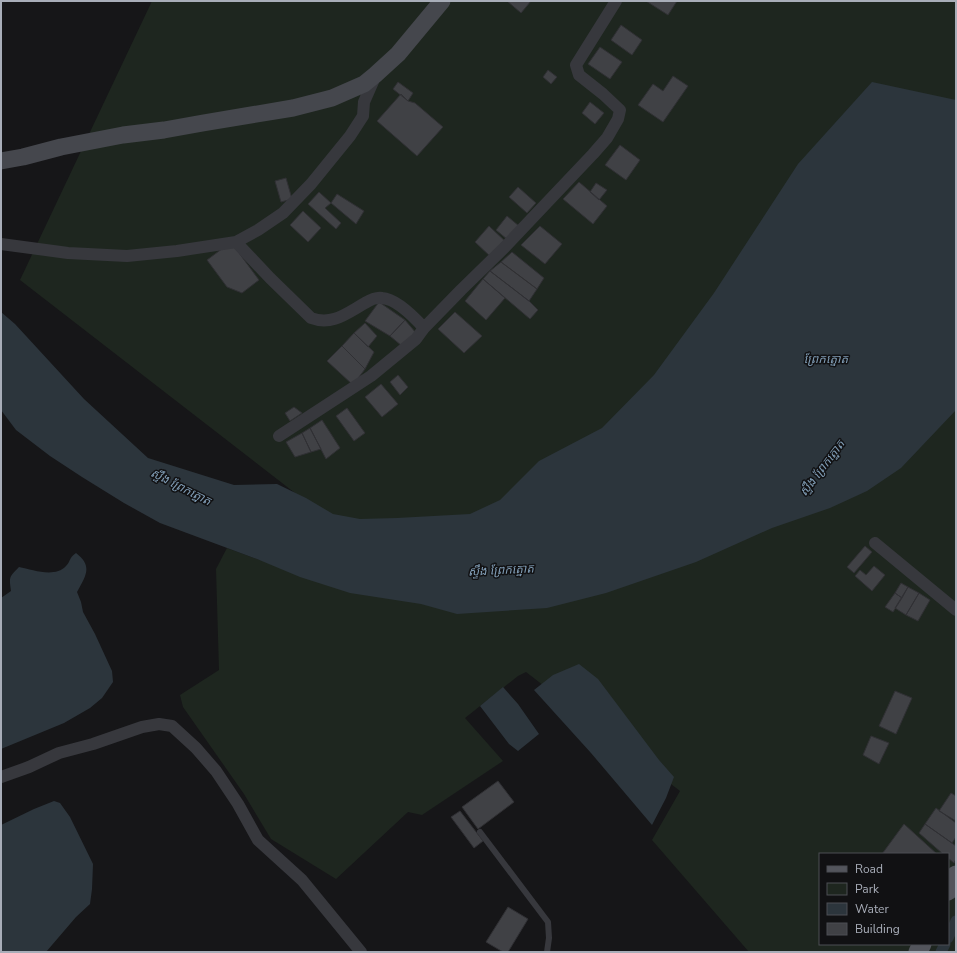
<svg xmlns="http://www.w3.org/2000/svg" width="957" height="953" viewBox="0 0 957 953" font-family="'Nunito Sans','Noto Sans Khmer',sans-serif">
  <rect width="100%" height="100%" fill="#161618"/>
  <path fill="#1e261f" fill-rule="evenodd" d="M 152,1 L 956,1 L 956,952 L 749,952 L 652,840 L 680,791 L 526,672 L 518,676 L 465,718 L 503,761 L 422,815 L 408,812 L 336,879 L 271,839 L 244,794 L 183,707 L 180,695 L 219,670 L 216,569 L 227,548 L 257,559 L 446,610 L 20,280 ZM 820,854 L 948,854 L 948,944 L 820,944 Z"/>
  <path fill="#2c353c" d="M 872,82 L 956,100 L 956,410 L 901,468 L 867,491 L 830,508 L 772,528 L 696,562 L 606,593 L 547,608 L 457,614 L 421,604 L 350,593 L 300,577 L 257,559 L 160,523 L 124,503 L 82,477 L 50,456 L 16,430 L 1,410 L 1,312 L 15,324 L 84,399 L 148,458 L 234,485 L 277,484 L 306,498 L 333,514 L 360,519 L 397,518 L 470,514 L 500,500 L 539,461 L 602,428 L 654,375 L 714,293 L 798,164 Z
    M 76,553 C 93,566 86,576 77,592 L 81,602 L 83,612 L 95,634 L 112,671 L 113,682 L 102,698 L 90,708 L 64,723 L 1,749 L 1,598 L 11,591 C 9,577 9,577 19,567 C 33,570 55,578 66,566 C 71,561 68,559 76,553 Z
    M 579,664 L 598,679 L 659,760 L 674,777 L 666,798 L 652,825 L 591,753 L 534,690 L 553,675 Z
    M 503,687 L 518,704 L 539,734 L 518,751 L 509,744 L 480,706 Z
    M 54,801 L 60,803 L 70,817 L 93,864 L 92,889 L 90,904 L 76,917 L 46,952 L 1,952 L 1,825 L 34,809 Z"/>
  <g fill="none" stroke-linecap="round" stroke-linejoin="round">
    <path stroke="#2c353c" stroke-width="11" d="M 948,938 L 956,921
      M 941,952 L 945,944"/>
  </g>
  <path fill="#404145" stroke="#303034" d="M 507,1 L 531,1 L 521,13 Z
    M 646,1 L 677,1 L 668,15 Z
    M 621,25 L 642,40 L 632,55 L 611,40 Z
    M 600,47 L 622,62 L 610,79 L 588,64 Z
    M 548,70 L 557,77 L 551,84 L 543,77 Z
    M 673,76 L 688,86 L 663,122 L 638,105 L 653,84 L 663,91 Z
    M 398,82 L 413,93 L 408,101 L 393,89 Z
    M 401,94 L 408,101 L 415,103 L 443,127 L 417,156 L 377,121 Z
    M 590,102 L 604,113 L 595,124 L 582,113 Z
    M 620,145 L 640,160 L 626,180 L 605,165 Z
    M 286,178 L 292,199 L 281,202 L 275,181 Z
    M 579,182 L 607,206 L 593,224 L 563,199 Z
    M 596,183 L 607,190 L 599,200 L 590,192 Z
    M 518,187 L 536,203 L 527,213 L 509,197 Z
    M 319,192 L 331,203 L 325,208 L 341,223 L 336,229 L 308,204 Z
    M 337,194 L 364,211 L 356,224 L 331,203 Z
    M 303,211 L 321,228 L 308,242 L 290,225 Z
    M 507,216 L 519,226 L 508,240 L 496,230 Z
    M 489,226 L 506,242 L 492,258 L 475,242 Z
    M 540,226 L 562,244 L 545,264 L 521,245 Z
    M 231,242 L 259,280 L 242,293 L 227,287 L 207,260 Z
    M 512,252 L 544,278 L 537,289 L 501,262 Z
    M 501,262 L 537,289 L 529,301 L 490,271 Z
    M 490,271 L 529,301 L 538,310 L 530,319 L 483,279 Z
    M 483,279 L 505,298 L 486,320 L 465,301 Z
    M 379,302 L 405,320 L 390,336 L 365,321 Z
    M 455,312 L 482,336 L 464,353 L 438,329 Z
    M 405,320 L 416,333 L 402,346 L 390,336 Z
    M 365,323 L 377,336 L 368,347 L 354,333 Z
    M 354,333 L 374,352 L 365,369 L 342,346 Z
    M 342,346 L 365,369 L 353,385 L 327,361 Z
    M 398,375 L 408,387 L 400,395 L 390,382 Z
    M 381,384 L 398,404 L 382,417 L 365,397 Z
    M 294,407 L 302,413 L 290,421 L 285,413 Z
    M 347,408 L 365,433 L 354,441 L 336,416 Z
    M 322,420 L 340,448 L 326,459 L 310,428 Z
    M 310,428 L 321,449 L 311,452 L 302,433 Z
    M 302,433 L 311,452 L 295,457 L 286,442 Z
    M 865,546 L 872,552 L 854,573 L 847,567 Z
    M 874,566 L 885,575 L 872,591 L 855,576 L 860,570 L 866,575 Z
    M 901,583 L 908,587 L 902,598 L 895,593 Z
    M 908,587 L 919,593 L 906,615 L 895,608 Z
    M 895,593 L 902,598 L 893,612 L 885,607 Z
    M 919,593 L 930,600 L 918,621 L 906,615 Z
    M 895,691 L 912,698 L 896,734 L 879,726 Z
    M 871,736 L 889,743 L 879,764 L 863,755 Z
    M 498,781 L 514,802 L 478,829 L 462,807 Z
    M 951,793 L 956,796 L 956,821 L 939,811 Z
    M 936,808 L 956,823 L 956,837 L 952,843 L 925,824 Z
    M 460,811 L 483,841 L 474,848 L 451,817 Z
    M 904,824 L 937,854 L 882,854 Z
    M 925,824 L 956,846 L 956,859 L 954,863 L 948,858 L 948,854 L 943,854 L 919,833 Z
    M 508,907 L 528,919 L 508,952 L 503,952 L 486,942 Z"/>
  <g fill="none" stroke-linecap="round" stroke-linejoin="round">
    <path stroke="#37383d" stroke-width="6" d="M 480,832 L 548,922 L 549,938 L 547,952"/>
    <path stroke="#37383d" stroke-width="12" d="M 236,242 L 270,278 L 311,318 C 332,326 347,313 365,303 C 370,300 376,297 382,298 C 397,299 415,318 424,328
      M 1,244 L 68,253 L 127,256 L 177,251 L 236,242 L 258,230 L 283,213 L 311,184 L 350,136 L 363,116 L 364,102 L 375,77
      M 279,436 L 371,376 L 416,339 L 424,328 L 461,290 L 505,247 L 593,154 L 607,138 L 618,119 L 620,110 L 603,94 L 579,75 L 576,65 L 616,1
      M 875,543 L 956,610
      M 1,777 L 29,767 L 59,753 L 93,744 L 142,727 L 159,724 L 172,726 L 196,748 L 216,771 L 238,804 L 258,840 L 302,880 L 361,952"/>
    <path stroke="#45474d" stroke-width="17" d="M 1,161 L 23,157 L 61,147 L 123,135 L 164,130 L 203,123 L 293,108 L 332,98 L 364,84 L 375,75 L 398,54 L 442,1"/>
    <path stroke="#53555c" stroke-width="19" d="M 948,891 L 956,875
      M 918,952 L 922,944"/>
  </g>
  <g text-anchor="middle" stroke-width="3" stroke-linejoin="round" paint-order="stroke">
    <g font-size="12" font-style="italic" fill="#7f9bb3" stroke="#111113">
      <text x="826" y="363">ព្រែកត្នោត</text>
      <text transform="translate(822 468) rotate(-53)" y="4">ស្ទឹង ព្រែកត្នោត</text>
      <text transform="translate(181 487) rotate(27)" y="4">ស្ទឹង ព្រែកត្នោត</text>
      <text transform="translate(501 570) rotate(-3)" y="4">ស្ទឹង ព្រែកត្នោត</text>
    </g>
  </g>
  <rect width="957" height="953" fill="none" stroke="#a8adb8" stroke-width="4"/>
  <rect x="819" y="853" width="130" height="92" fill="#111113" stroke="#4d4f55"/>
  <rect x="827" y="866" width="20" height="6" fill="#53555c" stroke="#4d4f55"/>
  <text x="855" y="873" font-size="12" fill="#a8adb8">Road</text>
  <rect x="827" y="883" width="20" height="12" fill="#1e261f" stroke="#4d4f55"/>
  <text x="855" y="893" font-size="12" fill="#a8adb8">Park</text>
  <rect x="827" y="903" width="20" height="12" fill="#2c353c" stroke="#4d4f55"/>
  <text x="855" y="913" font-size="12" fill="#a8adb8">Water</text>
  <rect x="827" y="923" width="20" height="12" fill="#404145" stroke="#4d4f55"/>
  <text x="855" y="933" font-size="12" fill="#a8adb8">Building</text>
</svg>
